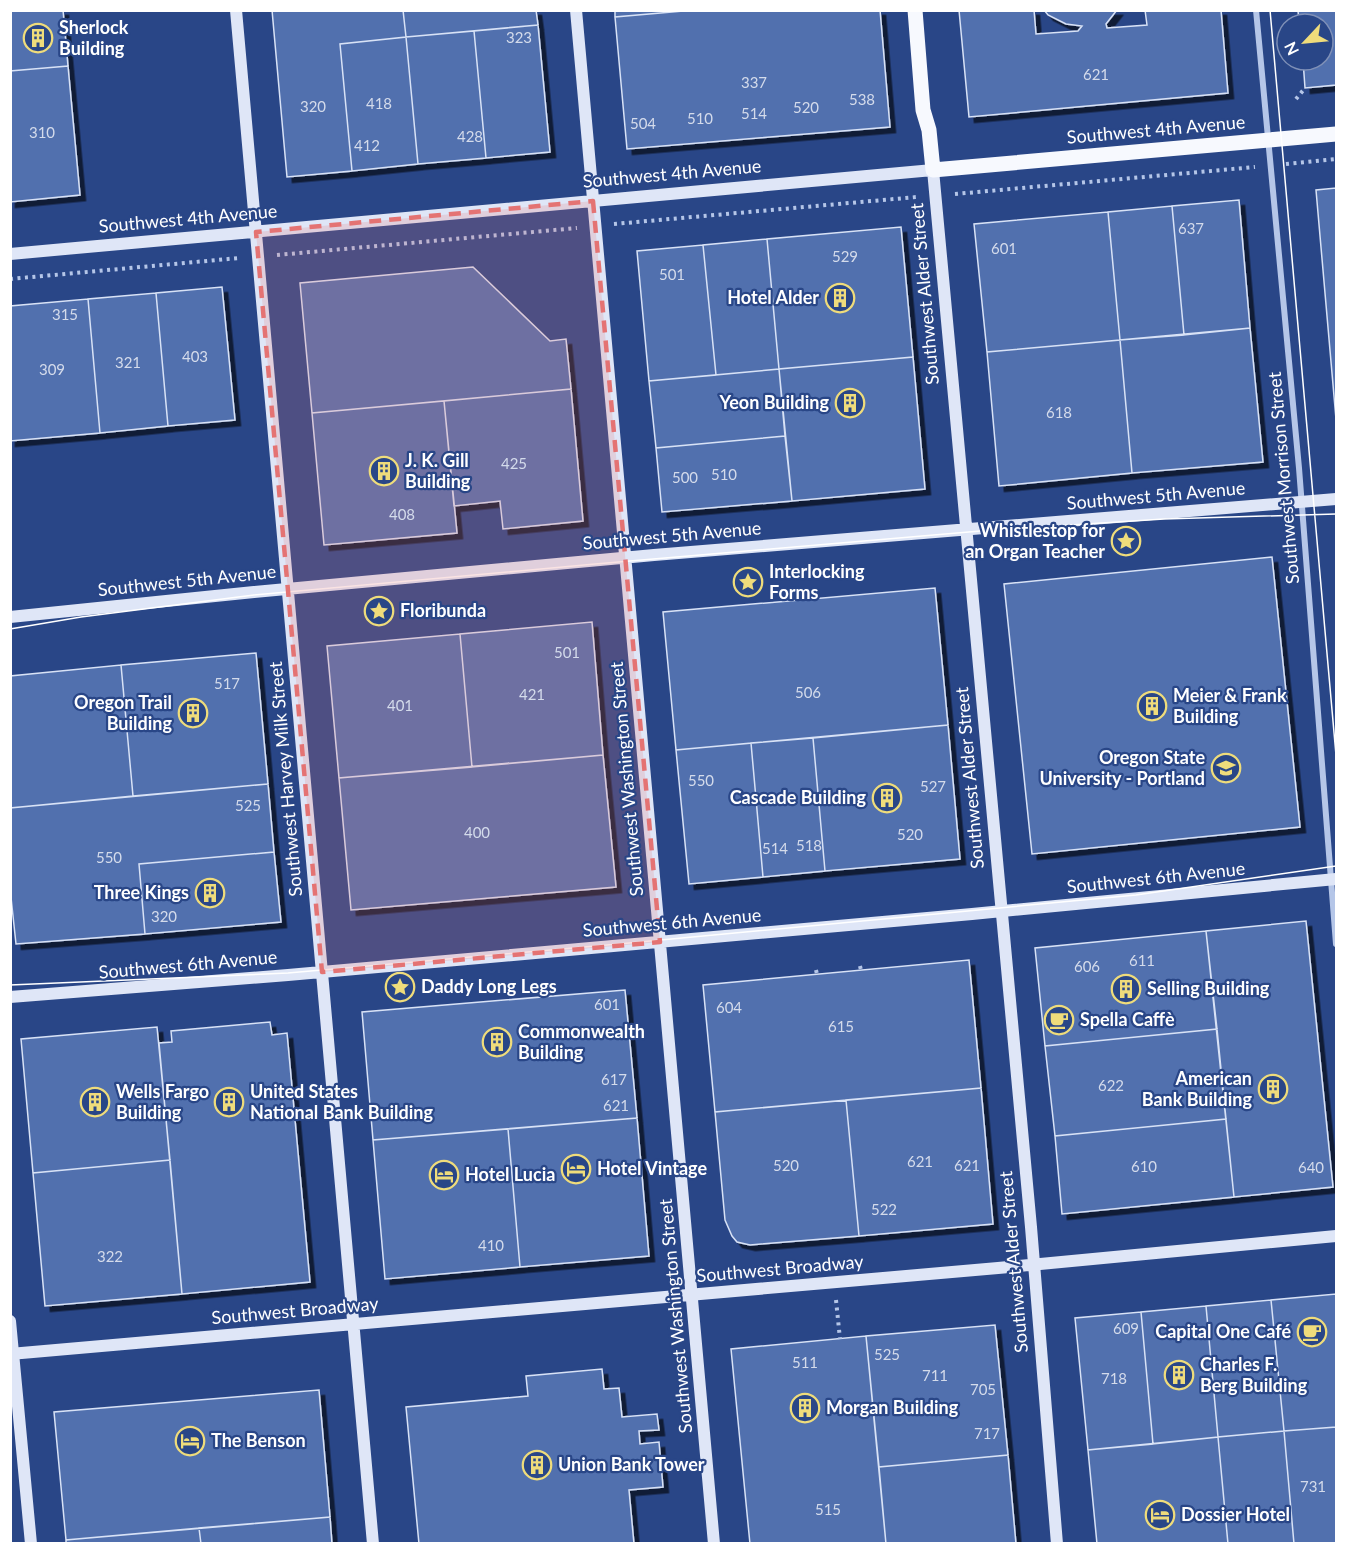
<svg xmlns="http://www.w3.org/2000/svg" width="1347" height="1554" viewBox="0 0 1347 1554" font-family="Lato,sans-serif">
  <defs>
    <filter id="shadow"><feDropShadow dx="5.5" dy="5.5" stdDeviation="0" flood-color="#0009"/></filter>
  </defs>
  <rect width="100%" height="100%" fill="#294687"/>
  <path fill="#5170ae" stroke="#d8e2f6" stroke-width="1.5" filter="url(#shadow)" d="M 10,10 L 63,10 L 68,66 L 10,71 Z
    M 272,10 L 403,10 L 406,37 L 340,44 L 352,171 L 287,177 Z
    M 403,10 L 536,10 L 538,25 L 406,37 Z
    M 615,10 L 695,10 L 615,17 Z
    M 695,10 L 880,10 L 890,127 L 627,149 L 615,17 Z
    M 959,10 L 1034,10 L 1036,34 L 1078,31 L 1082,26 L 1066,24 L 1048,15 L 1044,10 L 1117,10 L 1106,24 L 1107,28 L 1147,25 L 1145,10 L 1221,10 L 1228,93 L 969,117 Z
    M 1298,10 L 1336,10 L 1336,85 L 1305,88 L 1303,60 L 1323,60 L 1323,24 L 1299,24 Z
    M 538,25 L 550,152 L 486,158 L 474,31 Z
    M 474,31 L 486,158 L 418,164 L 406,37 Z
    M 406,37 L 418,164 L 352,171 L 340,44 Z
    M 68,66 L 80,195 L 10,202 L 10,71 Z
    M 1336,188 L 1336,419 L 1316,190 Z
    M 1239,200 L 1250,328 L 1184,335 L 1172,206 Z
    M 1172,206 L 1184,335 L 1120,340 L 1108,212 Z
    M 1108,212 L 1120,340 L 987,352 L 974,224 Z
    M 901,227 L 913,357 L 779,369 L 767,239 Z
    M 767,239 L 779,369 L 716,375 L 703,245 Z
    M 703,245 L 716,375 L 649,381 L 637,251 Z
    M 473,267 L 550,341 L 566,339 L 571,389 L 312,413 L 300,283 Z
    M 222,287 L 235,420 L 168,426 L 156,293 Z
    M 156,293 L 168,426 L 100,433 L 88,299 Z
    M 88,299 L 100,433 L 10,441 L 10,306 Z
    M 1250,328 L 1263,462 L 1132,473 L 1120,340 Z
    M 1120,340 L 1132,473 L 999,486 L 987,352 Z
    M 913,357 L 925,489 L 792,501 L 779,369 Z
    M 779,369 L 785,436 L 656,448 L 649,381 Z
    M 571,389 L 583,521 L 503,529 L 500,501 L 454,506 L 444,401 Z
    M 444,401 L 457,533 L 324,545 L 312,413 Z
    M 785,436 L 792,501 L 662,512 L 656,448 Z
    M 1272,557 L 1300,827 L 1032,854 L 1004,584 Z
    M 935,588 L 948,725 L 676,750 L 663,612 Z
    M 592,622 L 603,755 L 472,767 L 460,634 Z
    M 460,634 L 472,767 L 339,778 L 327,646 Z
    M 256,653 L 268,784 L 133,796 L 121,665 Z
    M 121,665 L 133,796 L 10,808 L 10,676 Z
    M 948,725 L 960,859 L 825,871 L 813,738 Z
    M 813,738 L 825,871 L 763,877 L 751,743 Z
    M 751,743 L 763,877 L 689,884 L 676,750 Z
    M 603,755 L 616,887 L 351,910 L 339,778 Z
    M 268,784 L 274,852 L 139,864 L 145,934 L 16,944 L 10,888 L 10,808 Z
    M 274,852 L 281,922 L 145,934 L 139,864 Z
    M 1306,921 L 1333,1187 L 1234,1197 L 1206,931 Z
    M 1206,931 L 1217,1029 L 1045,1046 L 1035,948 Z
    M 969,960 L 981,1088 L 715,1112 L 703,985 Z
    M 625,990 L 637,1118 L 373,1140 L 362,1012 Z
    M 270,1022 L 272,1035 L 287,1033 L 310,1282 L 182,1294 L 159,1043 L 172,1042 L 171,1031 Z
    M 157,1027 L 170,1160 L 33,1173 L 21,1039 Z
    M 1217,1029 L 1226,1119 L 1055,1136 L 1045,1046 Z
    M 981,1088 L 993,1224 L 859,1236 L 846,1100 Z
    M 846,1100 L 859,1236 L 750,1245 L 737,1242 L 732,1236 L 725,1220 L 715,1112 Z
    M 637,1118 L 649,1256 L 520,1267 L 508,1129 Z
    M 1226,1119 L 1234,1197 L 1062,1214 L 1055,1136 Z
    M 508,1129 L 520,1267 L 385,1279 L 373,1140 Z
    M 170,1160 L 182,1294 L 45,1306 L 33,1173 Z
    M 1336,1294 L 1336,1427 L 1284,1431 L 1271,1300 Z
    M 1271,1300 L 1284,1431 L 1218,1437 L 1206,1306 Z
    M 1206,1306 L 1218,1437 L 1153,1444 L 1141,1312 Z
    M 1141,1312 L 1153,1444 L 1088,1450 L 1075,1318 Z
    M 995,1325 L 1008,1455 L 879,1467 L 866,1336 Z
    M 866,1336 L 886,1544 L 750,1544 L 731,1349 Z
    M 602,1369 L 604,1389 L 619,1388 L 622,1417 L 657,1414 L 659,1430 L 639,1431 L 640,1444 L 659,1442 L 663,1487 L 629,1490 L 634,1544 L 419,1544 L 406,1407 L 528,1396 L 526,1376 Z
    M 319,1390 L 330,1517 L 66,1540 L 54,1412 Z
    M 1336,1427 L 1336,1544 L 1294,1544 L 1284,1431 Z
    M 1284,1431 L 1294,1544 L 1228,1544 L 1218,1437 Z
    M 1218,1437 L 1228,1544 L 1097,1544 L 1088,1450 Z
    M 1008,1455 L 1016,1544 L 886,1544 L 879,1467 Z
    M 330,1517 L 332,1544 L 201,1544 L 199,1528 Z
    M 199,1528 L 201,1544 L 66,1544 L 66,1540 Z"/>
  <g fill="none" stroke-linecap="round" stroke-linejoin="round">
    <path stroke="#b5c6e8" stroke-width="4" stroke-dasharray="3 4.5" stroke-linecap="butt" d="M 1296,99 L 1305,88
      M 1286,164 L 1336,159
      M 955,194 L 1255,167
      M 614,224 L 917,197
      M 277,255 L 577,228
      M 10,279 L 239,258
      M 860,966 L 861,970
      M 816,970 L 817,974
      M 836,1300 L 840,1339"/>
    <path stroke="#b5c6e8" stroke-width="6" d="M 1256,10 L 1299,468 L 1336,944"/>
    <path stroke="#dfe6f7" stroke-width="12" d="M 236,10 L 373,1544
      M 576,10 L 714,1544
      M 10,254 L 933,170 L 1031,1227 L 1057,1544
      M 10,617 L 254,592 L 654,555 L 1336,499
      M 10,997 L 288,975 L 972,914 L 1336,879
      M 10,1321 L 31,1544
      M 10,1354 L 998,1268 L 1336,1236"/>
    <path stroke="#f7f9fe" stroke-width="15" d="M 915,10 L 923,110 L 929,130 L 933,170 L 1336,134"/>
    <path stroke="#fff" stroke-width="1.5" d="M 1270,10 L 1336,755
      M 10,629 L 81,617 L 254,595 L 595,564 L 992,530 L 1164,519 L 1336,514
      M 10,985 L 288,973 L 629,943 L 1136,895 L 1336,866"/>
  </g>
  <path fill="#e47373" fill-opacity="0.2" stroke="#e47373" stroke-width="4.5" stroke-dasharray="12 8" stroke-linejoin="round" d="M 593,201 L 660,942 L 322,972 L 256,232 Z"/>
  <defs>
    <g id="building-ring" transform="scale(1.5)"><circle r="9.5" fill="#294687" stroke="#efdc7b" stroke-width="1.5"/><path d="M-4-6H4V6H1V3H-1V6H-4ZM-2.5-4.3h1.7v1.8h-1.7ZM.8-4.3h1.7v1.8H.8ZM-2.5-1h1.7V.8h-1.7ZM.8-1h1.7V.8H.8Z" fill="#efdc7b"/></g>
    <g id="sight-ring" transform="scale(1.5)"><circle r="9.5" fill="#294687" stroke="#efdc7b" stroke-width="1.5"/><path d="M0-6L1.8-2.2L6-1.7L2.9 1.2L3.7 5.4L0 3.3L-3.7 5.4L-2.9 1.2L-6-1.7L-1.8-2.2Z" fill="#efdc7b"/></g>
    <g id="university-ring" transform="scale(1.5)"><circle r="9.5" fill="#294687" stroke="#efdc7b" stroke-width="1.5"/><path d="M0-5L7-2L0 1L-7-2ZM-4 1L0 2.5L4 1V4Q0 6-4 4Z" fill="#efdc7b"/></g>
    <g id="cafe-ring" transform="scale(1.5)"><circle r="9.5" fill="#294687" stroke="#efdc7b" stroke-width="1.5"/><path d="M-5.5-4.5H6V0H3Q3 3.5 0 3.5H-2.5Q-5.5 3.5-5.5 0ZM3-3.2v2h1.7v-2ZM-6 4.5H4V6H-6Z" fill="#efdc7b"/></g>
    <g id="hotel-ring" transform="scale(1.5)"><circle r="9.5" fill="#294687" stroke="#efdc7b" stroke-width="1.5"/><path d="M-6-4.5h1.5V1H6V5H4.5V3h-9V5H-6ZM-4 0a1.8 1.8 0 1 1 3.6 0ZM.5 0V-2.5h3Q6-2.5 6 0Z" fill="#efdc7b"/></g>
  </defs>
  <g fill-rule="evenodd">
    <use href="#building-ring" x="38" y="38"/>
    <use href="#building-ring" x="840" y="298"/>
    <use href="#building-ring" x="850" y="403"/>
    <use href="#building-ring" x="384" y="471"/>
    <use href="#sight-ring" x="1126" y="541"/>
    <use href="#sight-ring" x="748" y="582"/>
    <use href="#sight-ring" x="379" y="611"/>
    <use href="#building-ring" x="1152" y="706"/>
    <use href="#building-ring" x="193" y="713"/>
    <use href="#university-ring" x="1226" y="768"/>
    <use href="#building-ring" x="887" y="798"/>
    <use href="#building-ring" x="210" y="893"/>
    <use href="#sight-ring" x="400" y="987"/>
    <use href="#building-ring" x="1126" y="989"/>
    <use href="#cafe-ring" x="1059" y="1020"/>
    <use href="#building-ring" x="497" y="1042"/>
    <use href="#building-ring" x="1273" y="1089"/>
    <use href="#building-ring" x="95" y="1102"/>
    <use href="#building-ring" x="229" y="1102"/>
    <use href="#hotel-ring" x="576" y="1169"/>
    <use href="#hotel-ring" x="444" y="1175"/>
    <use href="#cafe-ring" x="1312" y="1332"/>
    <use href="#building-ring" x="1179" y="1375"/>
    <use href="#building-ring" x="805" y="1408"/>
    <use href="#hotel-ring" x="190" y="1441"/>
    <use href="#building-ring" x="537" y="1465"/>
    <use href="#hotel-ring" x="1160" y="1515"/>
  </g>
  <g text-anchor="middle" stroke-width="4.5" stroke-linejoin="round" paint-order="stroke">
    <g font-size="15" fill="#d4dbeb">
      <text x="519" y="43">323</text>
      <text x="1096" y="80">621</text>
      <text x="754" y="88">337</text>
      <text x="862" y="105">538</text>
      <text x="379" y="109">418</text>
      <text x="313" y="112">320</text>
      <text x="806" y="113">520</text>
      <text x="754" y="119">514</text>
      <text x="700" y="124">510</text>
      <text x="643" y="129">504</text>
      <text x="42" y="138">310</text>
      <text x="470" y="142">428</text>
      <text x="367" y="151">412</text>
      <text x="1191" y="234">637</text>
      <text x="1004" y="254">601</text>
      <text x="845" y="262">529</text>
      <text x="672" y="280">501</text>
      <text x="65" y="320">315</text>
      <text x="195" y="362">403</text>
      <text x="128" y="368">321</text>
      <text x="52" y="375">309</text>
      <text x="1059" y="418">618</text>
      <text x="514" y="469">425</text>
      <text x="724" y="480">510</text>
      <text x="685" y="483">500</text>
      <text x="402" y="520">408</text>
      <text x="567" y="658">501</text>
      <text x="227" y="689">517</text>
      <text x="808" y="698">506</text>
      <text x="532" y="700">421</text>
      <text x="400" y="711">401</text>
      <text x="701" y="786">550</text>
      <text x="933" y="792">527</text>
      <text x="248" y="811">525</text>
      <text x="477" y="838">400</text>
      <text x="910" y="840">520</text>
      <text x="809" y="851">518</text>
      <text x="775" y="854">514</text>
      <text x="109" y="863">550</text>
      <text x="164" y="922">320</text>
      <text x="1142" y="966">611</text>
      <text x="1087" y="972">606</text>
      <text x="607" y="1010">601</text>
      <text x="729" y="1013">604</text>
      <text x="841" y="1032">615</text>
      <text x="614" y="1085">617</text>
      <text x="1111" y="1091">622</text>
      <text x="616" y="1111">621</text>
      <text x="920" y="1167">621</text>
      <text x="786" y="1171">520</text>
      <text x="967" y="1171">621</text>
      <text x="1144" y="1172">610</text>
      <text x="1311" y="1173">640</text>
      <text x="884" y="1215">522</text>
      <text x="491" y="1251">410</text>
      <text x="110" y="1262">322</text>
      <text x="1126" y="1334">609</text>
      <text x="887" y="1360">525</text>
      <text x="805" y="1368">511</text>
      <text x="935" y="1381">711</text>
      <text x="1114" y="1384">718</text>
      <text x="983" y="1395">705</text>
      <text x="987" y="1439">717</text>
      <text x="1313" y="1492">731</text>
      <text x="828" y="1515">515</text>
    </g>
    <g font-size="18" font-weight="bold" fill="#fff" stroke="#294687" text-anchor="start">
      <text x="59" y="34">Sherlock<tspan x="59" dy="21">Building</tspan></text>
      <text x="819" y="304" text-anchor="end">Hotel Alder</text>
      <text x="829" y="409" text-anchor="end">Yeon Building</text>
      <text x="405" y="467">J. K. Gill<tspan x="405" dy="21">Building</tspan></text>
      <text x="1105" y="537" text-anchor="end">Whistlestop for<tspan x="1105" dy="21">an Organ Teacher</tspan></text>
      <text x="769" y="578">Interlocking<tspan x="769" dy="21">Forms</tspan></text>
      <text x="400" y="617">Floribunda</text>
      <text x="1173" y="702">Meier &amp; Frank<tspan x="1173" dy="21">Building</tspan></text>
      <text x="172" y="709" text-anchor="end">Oregon Trail<tspan x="172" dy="21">Building</tspan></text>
      <text x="1205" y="764" text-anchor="end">Oregon State<tspan x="1205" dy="21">University - Portland</tspan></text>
      <text x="866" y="804" text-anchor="end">Cascade Building</text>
      <text x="189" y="899" text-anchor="end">Three Kings</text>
      <text x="421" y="993">Daddy Long Legs</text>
      <text x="1147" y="995">Selling Building</text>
      <text x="1080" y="1026">Spella Caffè</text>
      <text x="518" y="1038">Commonwealth<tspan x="518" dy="21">Building</tspan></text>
      <text x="1252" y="1085" text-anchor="end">American<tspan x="1252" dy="21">Bank Building</tspan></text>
      <text x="116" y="1098">Wells Fargo<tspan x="116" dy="21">Building</tspan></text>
      <text x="250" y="1098">United States<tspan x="250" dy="21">National Bank Building</tspan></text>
      <text x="597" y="1175">Hotel Vintage</text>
      <text x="465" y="1181">Hotel Lucia</text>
      <text x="1291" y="1338" text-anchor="end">Capital One Café</text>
      <text x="1200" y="1371">Charles F.<tspan x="1200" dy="21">Berg Building</tspan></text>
      <text x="826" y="1414">Morgan Building</text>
      <text x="211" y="1447">The Benson</text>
      <text x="558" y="1471">Union Bank Tower</text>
      <text x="1181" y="1521">Dossier Hotel</text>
    </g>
    <g font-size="18" fill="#fff" stroke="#294687">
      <text transform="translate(1156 130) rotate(-5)" y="6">Southwest 4th Avenue</text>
      <text transform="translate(672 174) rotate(-5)" y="6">Southwest 4th Avenue</text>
      <text transform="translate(188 219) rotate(-5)" y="6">Southwest 4th Avenue</text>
      <text transform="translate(925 294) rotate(-95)" y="6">Southwest Alder Street</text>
      <text transform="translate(1284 478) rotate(-95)" y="6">Southwest Morrison Street</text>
      <text transform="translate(1156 496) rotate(-5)" y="6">Southwest 5th Avenue</text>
      <text transform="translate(672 536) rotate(-5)" y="6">Southwest 5th Avenue</text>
      <text transform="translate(187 581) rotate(-6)" y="6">Southwest 5th Avenue</text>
      <text transform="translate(970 778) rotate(-95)" y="6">Southwest Alder Street</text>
      <text transform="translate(286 779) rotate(-95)" y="6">Southwest Harvey Milk Street</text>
      <text transform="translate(627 779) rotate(-95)" y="6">Southwest Washington Street</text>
      <text transform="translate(1156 878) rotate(-6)" y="6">Southwest 6th Avenue</text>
      <text transform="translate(672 923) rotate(-5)" y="6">Southwest 6th Avenue</text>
      <text transform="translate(188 965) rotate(-5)" y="6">Southwest 6th Avenue</text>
      <text transform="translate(1014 1262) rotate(-95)" y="6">Southwest Alder Street</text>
      <text transform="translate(780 1269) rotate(-5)" y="6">Southwest Broadway</text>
      <text transform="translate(295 1311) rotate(-5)" y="6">Southwest Broadway</text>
      <text transform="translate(676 1316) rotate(-95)" y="6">Southwest Washington Street</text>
    </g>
  </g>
  <rect width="1347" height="1554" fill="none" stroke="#ffffff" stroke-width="24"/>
  <g transform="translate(1305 42) rotate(244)"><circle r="28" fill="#294687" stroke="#7f90b7" stroke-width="1.5"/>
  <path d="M0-4.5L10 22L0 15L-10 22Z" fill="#efdc7b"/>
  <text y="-9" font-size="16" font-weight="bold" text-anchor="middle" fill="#ffffff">N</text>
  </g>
</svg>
